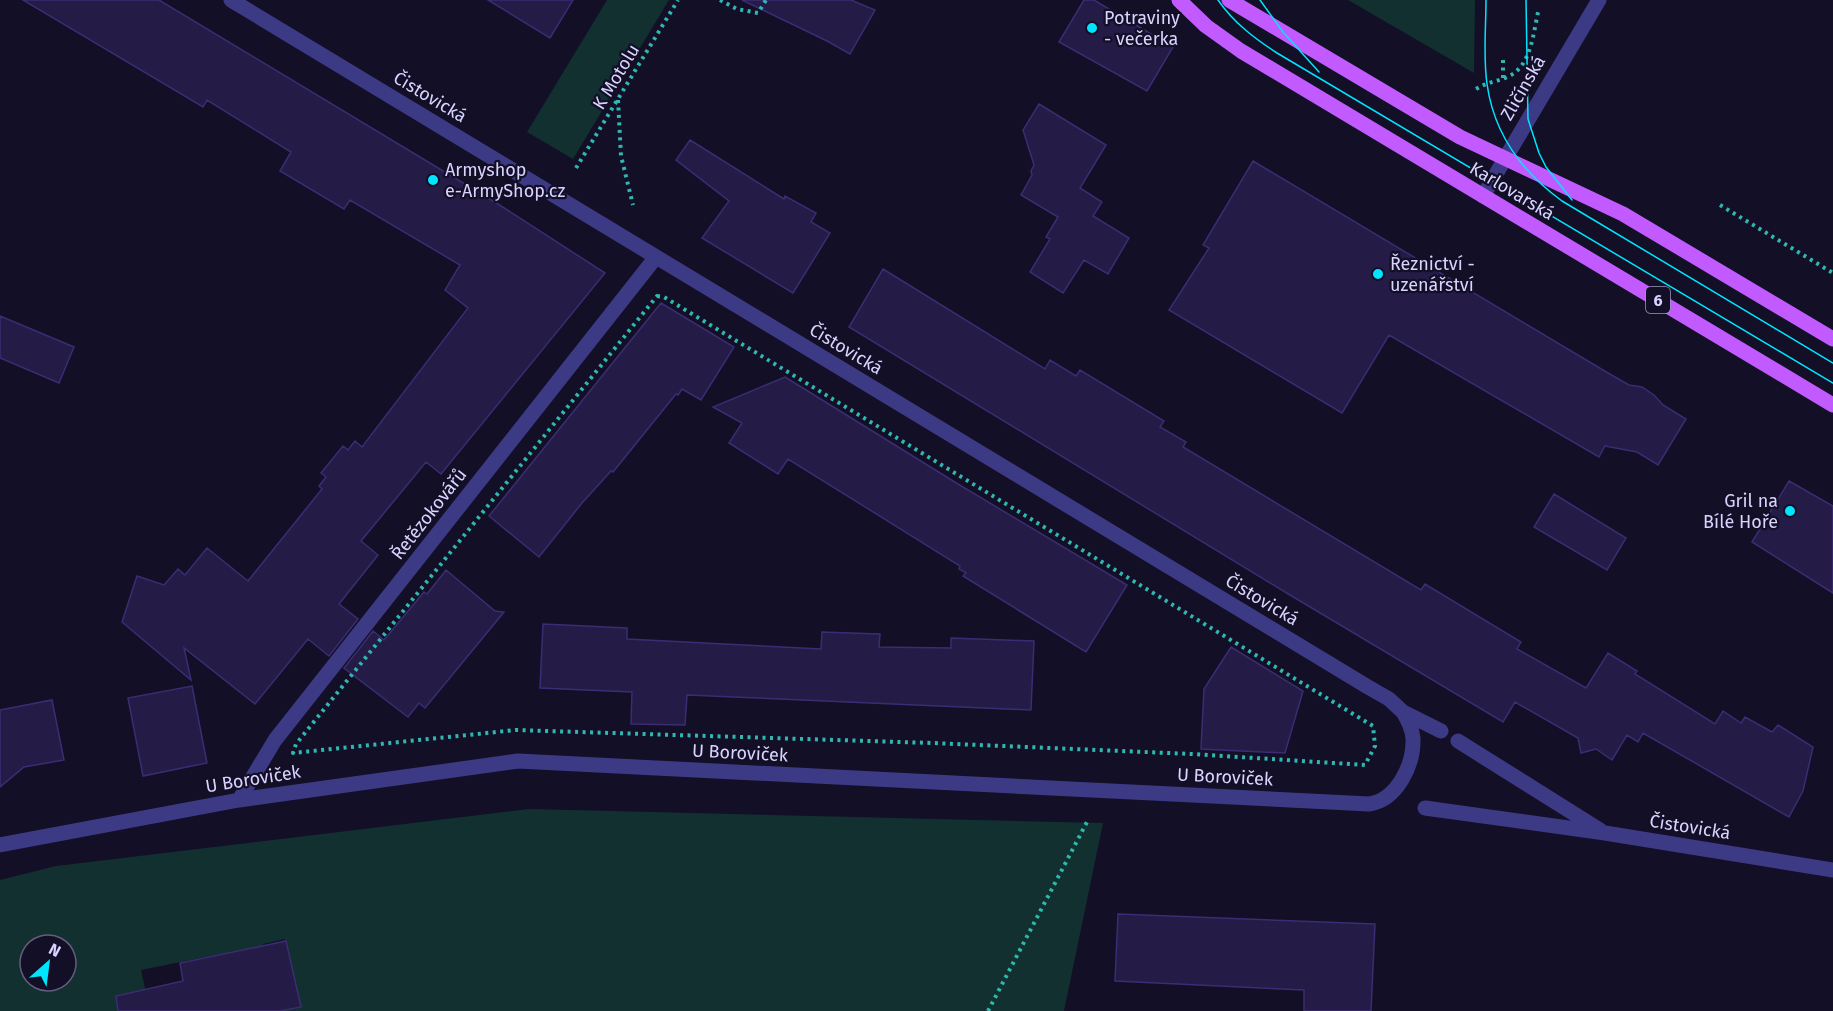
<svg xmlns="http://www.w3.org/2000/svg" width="1833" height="1011" viewBox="0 0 1833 1011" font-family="'Fira Sans',sans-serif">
  <rect width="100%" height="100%" fill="#130f26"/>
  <path fill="#12302f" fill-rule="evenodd" d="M 607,0 L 669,0 L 573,159 L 527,132 Z
    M 1348,0 L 1475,0 L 1474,73 Z
    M 529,809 L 1103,823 L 1064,1011 L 280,1011 L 300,1006 L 285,939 L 263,944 L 279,1011 L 220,954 L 141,970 L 150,1011 L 0,1011 L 0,880 L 56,866 ZM 30,945 L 66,945 L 66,981 L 30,981 Z"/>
  <path fill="#241b47" stroke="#3b2d73" stroke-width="1.5" d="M 23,0 L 159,0 L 498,204 L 605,273 L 441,474 L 426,462 L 361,541 L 378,555 L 339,604 L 358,619 L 329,656 L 308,639 L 255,704 L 184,648 L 191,680 L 122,622 L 137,576 L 164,585 L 178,569 L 185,575 L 207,548 L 248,581 L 322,489 L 319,486 L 326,477 L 321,473 L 343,446 L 348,450 L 355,441 L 362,447 L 468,308 L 445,290 L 460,265 L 350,200 L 344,209 L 280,171 L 291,152 L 207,100 L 203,107 Z
    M 488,0 L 573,0 L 550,38 Z
    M 742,0 L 851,0 L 875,10 L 850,54 L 827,41 Z
    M 1084,0 L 1094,0 L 1173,47 L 1147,91 L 1059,42 Z
    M 1039,104 L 1106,145 L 1080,188 L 1102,202 L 1093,216 L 1129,238 L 1108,274 L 1084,260 L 1063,293 L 1030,272 L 1050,239 L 1046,237 L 1058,217 L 1021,195 L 1032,175 L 1031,171 L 1034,165 L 1023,130 Z
    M 690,140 L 784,199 L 785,196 L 816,213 L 811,222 L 830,233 L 793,293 L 702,238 L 729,201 L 676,160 Z
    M 1253,161 L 1608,373 L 1629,385 L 1642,387 L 1654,395 L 1663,405 L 1686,419 L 1658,465 L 1637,452 L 1605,446 L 1599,457 L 1389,335 L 1342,413 L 1169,310 L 1209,248 L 1203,245 Z
    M 883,269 L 1045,369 L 1050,360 L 1076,376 L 1080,370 L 1164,421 L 1160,427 L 1186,442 L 1183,447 L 1421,590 L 1425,584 L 1521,642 L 1517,649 L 1586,688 L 1608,653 L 1637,671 L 1635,674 L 1715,724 L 1723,711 L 1741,723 L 1745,717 L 1772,732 L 1778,725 L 1813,747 L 1803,791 L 1789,817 L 1643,733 L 1638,742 L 1627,735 L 1612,760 L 1596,749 L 1581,753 L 1578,738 L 1515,702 L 1503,722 L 1290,595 L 849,327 Z
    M 661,303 L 734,347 L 701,400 L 682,389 L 678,395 L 676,394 L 613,472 L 611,471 L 582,503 L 539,557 L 489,516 Z
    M 0,316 L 74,347 L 59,383 L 0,358 Z
    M 785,377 L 958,484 L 1127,585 L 1086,652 L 963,576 L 966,573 L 959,569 L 960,566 L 788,459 L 778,474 L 729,443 L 742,423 L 713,407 Z
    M 1789,481 L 1833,506 L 1833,593 L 1752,542 Z
    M 1554,494 L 1626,538 L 1607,570 L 1534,527 Z
    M 446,570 L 495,611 L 504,612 L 425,708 L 419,703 L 408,717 L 344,668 L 373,631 L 384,640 L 424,592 L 427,594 Z
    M 543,624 L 627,628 L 627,639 L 821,649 L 822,632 L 880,634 L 879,647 L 951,648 L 951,638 L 1034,641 L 1031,710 L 687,695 L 685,725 L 631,724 L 632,692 L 540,688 Z
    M 1231,647 L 1303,691 L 1285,753 L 1201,749 L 1204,689 Z
    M 192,686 L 207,763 L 143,776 L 128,698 Z
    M 52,700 L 64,760 L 24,767 L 0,787 L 0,710 Z
    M 1118,914 L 1375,924 L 1371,1011 L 1304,1011 L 1304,990 L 1115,981 Z
    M 286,941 L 301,1007 L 280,1011 L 118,1011 L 116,996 L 183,981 L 180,963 Z"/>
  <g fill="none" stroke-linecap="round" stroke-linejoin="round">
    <path stroke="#2fb8b0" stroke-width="4" stroke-dasharray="3 4.5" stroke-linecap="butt" d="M 720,0 L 737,9 L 758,13 L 766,0
      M 1503,78 L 1503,60
      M 1476,89 C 1487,82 1496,82 1507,77 C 1532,67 1533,32 1539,8
      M 618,100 L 621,156 L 633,205
      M 576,168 L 678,0
      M 1720,205 L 1833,273
      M 657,296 L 664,297 L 1373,726 L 1375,746 L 1365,765 L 1192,754 L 932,743 L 516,730 L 293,753 L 296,744 Z
      M 988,1011 L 1088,820"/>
    <path stroke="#3d3a85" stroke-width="15" d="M 231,0 L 1368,687 L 1389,699 L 1403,712 L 1441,731
      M 1483,196 L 1599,0
      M 1458,741 L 1600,830
      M 239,800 L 275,740 L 656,257
      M 1425,808 L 1605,833 L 1833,870
      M 0,845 L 239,800 L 518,761 L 1369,804 C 1397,800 1414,765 1413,738 C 1412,728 1408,720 1403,712"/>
    <path stroke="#c25bff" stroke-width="15" d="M 1179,0 L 1206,26 L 1241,51 L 1833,405
      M 1229,0 L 1460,137 L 1623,214 L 1833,339"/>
    <path stroke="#00e5ff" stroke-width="1.5" d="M 1218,0 C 1234,23 1254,38 1277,53 L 1833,383
      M 1260,0 L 1283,32 L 1319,72
      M 1486,0 C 1486,27 1483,57 1487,84 C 1494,134 1522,172 1562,201 L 1833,363
      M 1526,0 L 1528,119 L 1539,153 L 1546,167 L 1572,200"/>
  </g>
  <g fill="#00e5ff" stroke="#130f26" stroke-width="2">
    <circle cx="1092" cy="28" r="6"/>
    <circle cx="433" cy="180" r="6"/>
    <circle cx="1378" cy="274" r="6"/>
    <circle cx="1790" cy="511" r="6"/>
  </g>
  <g text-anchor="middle" stroke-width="4.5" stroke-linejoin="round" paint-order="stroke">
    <rect fill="#130f26" stroke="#9e99be" stroke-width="1.5" x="1646" y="287" width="24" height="26" rx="4.5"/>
    <g font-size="16" font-weight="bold" fill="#d9d4ff">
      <text x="1658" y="306">6</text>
    </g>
    <g font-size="18" fill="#d9d4ff" stroke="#130f26" text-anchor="start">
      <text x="1104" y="24">Potraviny<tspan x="1104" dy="21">- večerka</tspan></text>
      <text x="445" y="176">Armyshop<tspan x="445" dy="21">e-ArmyShop.cz</tspan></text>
      <text x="1390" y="270">Řeznictví -<tspan x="1390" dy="21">uzenářství</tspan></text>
      <text x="1778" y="507" text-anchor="end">Gril na<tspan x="1778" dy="21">Bílé Hoře</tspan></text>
    </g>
    <g font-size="18" fill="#d9d4ff" stroke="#130f26">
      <text transform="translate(616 77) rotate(-59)" y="6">K Motolu</text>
      <text transform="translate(1523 88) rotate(-60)" y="6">Zličínská</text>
      <text transform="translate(430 97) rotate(31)" y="6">Čistovická</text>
      <text transform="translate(1512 191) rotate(31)" y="6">Karlovarská</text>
      <text transform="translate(846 349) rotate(31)" y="6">Čistovická</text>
      <text transform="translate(429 514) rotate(-52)" y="6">Řetězokovářů</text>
      <text transform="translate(1262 600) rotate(31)" y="6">Čistovická</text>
      <text transform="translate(740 753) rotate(3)" y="6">U Boroviček</text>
      <text transform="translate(1225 777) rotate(3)" y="6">U Boroviček</text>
      <text transform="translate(253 779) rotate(-9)" y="6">U Boroviček</text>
      <text transform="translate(1690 827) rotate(9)" y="6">Čistovická</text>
    </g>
  </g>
  <g transform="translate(48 963) rotate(28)"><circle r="28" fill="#130f26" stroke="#625e7d" stroke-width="1.5"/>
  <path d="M0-4.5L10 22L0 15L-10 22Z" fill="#00e5ff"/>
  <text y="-9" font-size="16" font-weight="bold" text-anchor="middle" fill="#d9d4ff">N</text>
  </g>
</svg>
